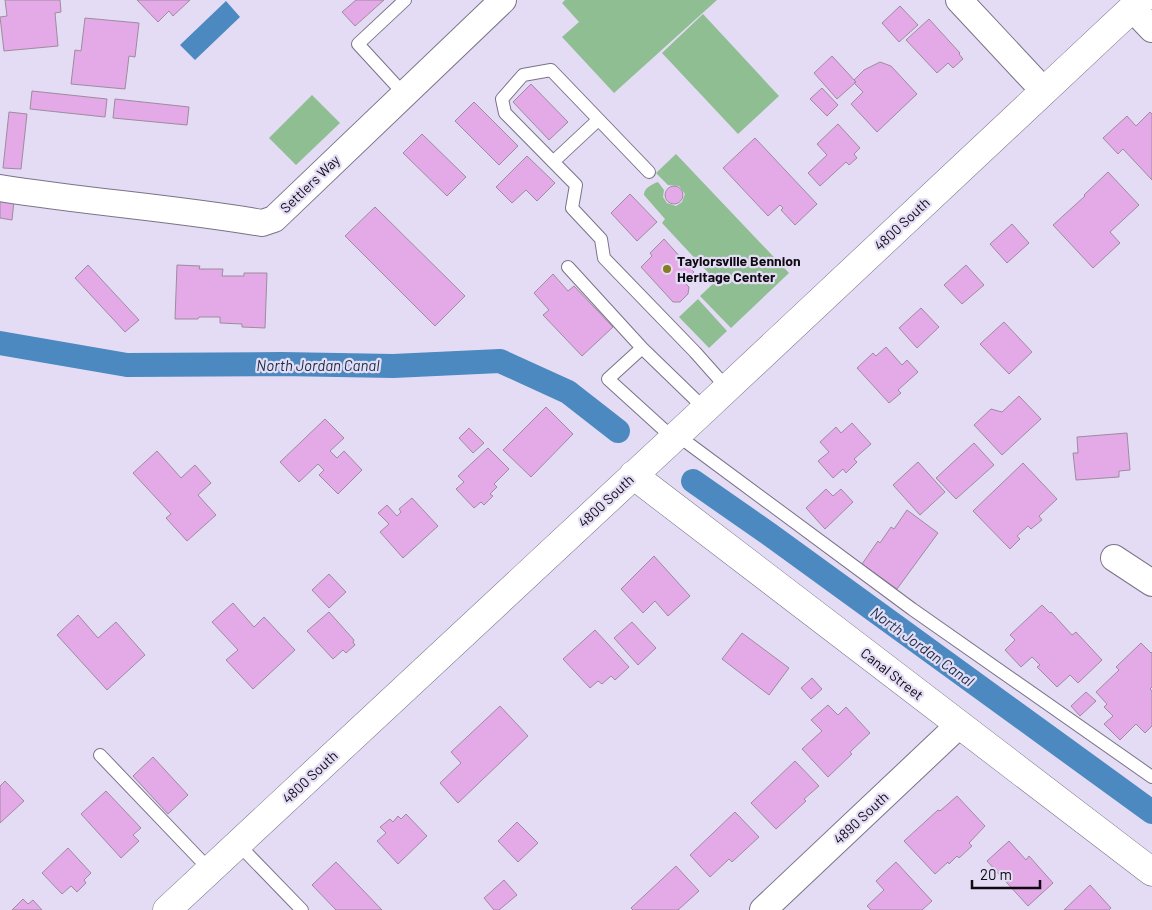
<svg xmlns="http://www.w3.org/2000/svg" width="1152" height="910" viewBox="0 0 1152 910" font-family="Barlow,sans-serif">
  <rect width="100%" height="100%" fill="#e4dcf4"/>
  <path fill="#8ebe92" d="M 565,0 L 717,0 L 614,93 L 562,37 L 579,22 L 562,3 Z
    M 703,14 L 779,96 L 738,134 L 662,53 Z
    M 312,95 L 340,123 L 296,165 L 269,138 Z
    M 676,154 L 789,273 L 731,328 L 700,296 L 716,281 L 662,223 L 665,219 L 644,195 C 644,188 652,184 658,182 L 664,190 L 663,197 L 667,203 L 676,206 L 682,202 L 685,194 L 679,186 L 668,185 L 656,173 Z
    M 698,299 L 727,331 L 709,348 L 679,317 Z"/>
  <path fill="#4b89c0" d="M 226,1 L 240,17 L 195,60 L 180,45 Z"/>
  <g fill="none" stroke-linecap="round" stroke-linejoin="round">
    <path stroke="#4b89c0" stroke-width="24" d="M 0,343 L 127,365 L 282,364 L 393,366 L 500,361 L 568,392 L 618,431
      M 693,481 L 769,534 L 1152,812"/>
  </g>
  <path fill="#e4a9e7" stroke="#9d8c9e" d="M 5,0 L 60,0 L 61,12 L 55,13 L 58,46 L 4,51 L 0,17 L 7,16 Z
    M 137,0 L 190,0 L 173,16 L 169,11 L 158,22 Z
    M 356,0 L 384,0 L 355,26 L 342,12 Z
    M 900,6 L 918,25 L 899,42 L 882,23 Z
    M 85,18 L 139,23 L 135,57 L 129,56 L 125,89 L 71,84 L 75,50 L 81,51 Z
    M 929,19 L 960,53 L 959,54 L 963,59 L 953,68 L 948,63 L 937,73 L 906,40 Z
    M 832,56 L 856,82 L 837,99 L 814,73 Z
    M 880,62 L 891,66 L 917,94 L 877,132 L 851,104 L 863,92 L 854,83 L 856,82 L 854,80 L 864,70 Z
    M 531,84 L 568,122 L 549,140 L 513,102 Z
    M 822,88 L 838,105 L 827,116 L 810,99 Z
    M 32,91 L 107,99 L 105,117 L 30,109 Z
    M 115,99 L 189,107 L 187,125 L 113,118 Z
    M 474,102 L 518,146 L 499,165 L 455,121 Z
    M 9,112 L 27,114 L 21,169 L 3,168 Z
    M 1150,112 L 1152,114 L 1152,180 L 1123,149 L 1118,154 L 1103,138 L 1127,116 L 1136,126 Z
    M 838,124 L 860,148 L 854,154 L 857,158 L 849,165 L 846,162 L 820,186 L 808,173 L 827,155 L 817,144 Z
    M 422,134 L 466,177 L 447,196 L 403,153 Z
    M 755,138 L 817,204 L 795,225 L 781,210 L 783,208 L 780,205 L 768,216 L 723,168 Z
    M 527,156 L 555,183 L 537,201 L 526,190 L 512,203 L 496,187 Z
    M 1108,172 L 1139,205 L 1110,232 L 1120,243 L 1093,268 L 1053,225 L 1085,196 L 1084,195 Z
    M665 195a9 9 0 1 1 18 0a9 9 0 1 1-18 0Z
    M 630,194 L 657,222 L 637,241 L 611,213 Z
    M 0,200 L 14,201 L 12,220 L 0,218 Z
    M 375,207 L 465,296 L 435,326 L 345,236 Z
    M 1012,224 L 1029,243 L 1007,263 L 990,244 Z
    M 664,239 L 694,272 L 684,282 L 689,287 L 688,294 L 680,302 L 673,302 L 641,267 L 652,256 L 650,253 Z
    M 88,265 L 139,320 L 125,332 L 75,278 Z
    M 177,265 L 200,266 L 199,269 L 223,269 L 222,276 L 244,276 L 244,273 L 267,273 L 265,328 L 242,327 L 242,324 L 220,323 L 220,317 L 199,317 L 198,319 L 175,319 Z
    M 966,265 L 984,285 L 962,304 L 944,285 Z
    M 553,274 L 568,291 L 574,286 L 613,327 L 582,356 L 543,315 L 549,310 L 534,293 Z
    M 921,308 L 939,327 L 917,348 L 899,328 Z
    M 1004,322 L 1032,352 L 1009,374 L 980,344 Z
    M 886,347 L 902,365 L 907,360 L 918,372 L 898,390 L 901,393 L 889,403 L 857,368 L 873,353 L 876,356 Z
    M 1019,396 L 1041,419 L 1002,455 L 974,425 L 991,409 L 1002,412 Z
    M 546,407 L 573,434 L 531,477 L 503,450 Z
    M 325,419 L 344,438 L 330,451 L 337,458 L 344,451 L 362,470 L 338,494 L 319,475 L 324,470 L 318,464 L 299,482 L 280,462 Z
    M 852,423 L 871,444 L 854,459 L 857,462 L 846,473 L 843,469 L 833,478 L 818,461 L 829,452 L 820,442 L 836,427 L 841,433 Z
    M 469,428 L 484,443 L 473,453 L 459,438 Z
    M 1127,433 L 1130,470 L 1119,471 L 1119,477 L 1076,480 L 1073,453 L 1078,453 L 1077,437 Z
    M 974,443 L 994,465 L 956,499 L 936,478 Z
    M 488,448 L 509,469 L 494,484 L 497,487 L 490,494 L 493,496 L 484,505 L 481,502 L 474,508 L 456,489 L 464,482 L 458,476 Z
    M 157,451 L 181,478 L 195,465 L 211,483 L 198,495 L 216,515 L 187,541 L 166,518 L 171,514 L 133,473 Z
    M 918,462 L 945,492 L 920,515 L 893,485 Z
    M 1023,463 L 1057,499 L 1039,516 L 1042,520 L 1031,529 L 1028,526 L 1017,536 L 1020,539 L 1010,549 L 973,511 Z
    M 826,489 L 833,496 L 841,489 L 853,502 L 825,529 L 806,508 Z
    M 412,498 L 438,526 L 403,558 L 380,532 L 389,524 L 378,513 L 387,505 L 397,516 L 401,512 L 399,509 Z
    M 907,510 L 938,533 L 897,589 L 862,564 L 878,541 L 880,543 L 891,527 L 894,529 Z
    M 654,556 L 690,596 L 668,616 L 655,601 L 643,613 L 621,589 Z
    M 329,574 L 346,592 L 329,608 L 312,590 Z
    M 233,603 L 254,627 L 264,617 L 295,650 L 253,689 L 226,660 L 238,650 L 212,622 Z
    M 1042,605 L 1050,613 L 1051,612 L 1072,635 L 1076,632 L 1102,660 L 1078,683 L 1070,675 L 1057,687 L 1037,667 L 1040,665 L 1032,657 L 1021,667 L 1005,650 L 1015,640 L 1010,635 Z
    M 329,612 L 354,640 L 353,642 L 355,645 L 346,653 L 343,650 L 333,659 L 307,631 Z
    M 78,615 L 98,638 L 116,622 L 145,655 L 107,690 L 57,635 Z
    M 632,622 L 656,648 L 638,665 L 614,638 Z
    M 595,630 L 629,667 L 615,680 L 611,676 L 602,684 L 598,681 L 590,688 L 563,659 Z
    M 742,633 L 789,668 L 769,695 L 722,659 Z
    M 1141,643 L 1151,653 L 1152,652 L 1152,687 L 1150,689 L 1152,691 L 1152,726 L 1145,733 L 1136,724 L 1120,740 L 1104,724 L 1113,716 L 1104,707 L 1107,704 L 1096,692 L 1119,670 L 1116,667 Z
    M 812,678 L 822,689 L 811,699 L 801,688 Z
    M 1086,692 L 1096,701 L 1080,716 L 1071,706 Z
    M 828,705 L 838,715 L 846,707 L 870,733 L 850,752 L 852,754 L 828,777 L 802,749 L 822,731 L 811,720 Z
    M 500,706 L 528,736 L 458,803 L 440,783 L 461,763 L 451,752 Z
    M 153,757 L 188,795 L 168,814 L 133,776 Z
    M 795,761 L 819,786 L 804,799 L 806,801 L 776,829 L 751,803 Z
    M 5,781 L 24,801 L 0,823 L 0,786 Z
    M 106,791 L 141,828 L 133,835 L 139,841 L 121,858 L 81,814 Z
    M 957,796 L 985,826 L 969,843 L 972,846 L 959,858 L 957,856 L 949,864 L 948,862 L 935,874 L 904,841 L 938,810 L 940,811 Z
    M 735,812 L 759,837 L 732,862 L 729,859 L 710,877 L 690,855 Z
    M 406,814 L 427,836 L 398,864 L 377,841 L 386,833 L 380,827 L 390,819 L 393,822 L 398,816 L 401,819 Z
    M 517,822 L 538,843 L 518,862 L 498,841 Z
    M 1009,841 L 1026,860 L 1029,856 L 1053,883 L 1028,906 L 987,861 Z
    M 68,848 L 91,873 L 84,880 L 86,883 L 77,892 L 71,886 L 62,894 L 42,873 Z
    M 336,862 L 382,910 L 336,910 L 312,885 Z
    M 896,862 L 932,901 L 922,910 L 871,910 L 867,906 L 884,890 L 876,881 Z
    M 676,866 L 699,891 L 678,910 L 633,910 L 631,908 Z
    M 504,880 L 517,895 L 499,910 L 494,910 L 484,898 Z
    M 1090,885 L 1111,908 L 1109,910 L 1064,910 Z
    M 23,899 L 28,904 L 33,900 L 42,910 L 12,910 Z"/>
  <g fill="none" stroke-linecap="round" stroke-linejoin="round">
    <g stroke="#7a7387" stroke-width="14">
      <path id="service" d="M 404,94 L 358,44 L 405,0
        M 553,162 L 598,120
        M 649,172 L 551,70 L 523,75 L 502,99 L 505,113 L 576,185 L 572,208 L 601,239 L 604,258 L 695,352 L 727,388
        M 568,267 L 642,348
        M 677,435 L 912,609 L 1152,777
        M 673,438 L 608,379 L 642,348 L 705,409
        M 100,755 L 210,870
        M 238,844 L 302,910"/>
    </g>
    <g stroke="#7a7387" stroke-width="28">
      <path id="minor" d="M 959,0 L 1044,91
        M 1132,8 L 1152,29
        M 0,188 C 87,202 175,208 262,223 L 274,219 L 503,0
        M 1114,558 L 1152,583
        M 763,910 L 959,725"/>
    </g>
    <g stroke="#7a7387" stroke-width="29">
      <path id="tertiary" d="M 633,475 L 1152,872
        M 167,910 L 705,409 L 1141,0"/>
    </g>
    <use href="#service" stroke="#fff" stroke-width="12"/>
    <use href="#minor" stroke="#fff" stroke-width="26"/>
    <use href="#tertiary" stroke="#fff" stroke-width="28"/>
  </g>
  <circle fill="#887b21" stroke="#e4dcf4" stroke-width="2" cx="667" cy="269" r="5"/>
  <g text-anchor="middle" stroke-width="4.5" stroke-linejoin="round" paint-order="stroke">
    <g font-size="14" fill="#0e0b13" stroke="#e4dcf4">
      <text transform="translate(310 184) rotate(-44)" y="5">Settlers Way</text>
      <text transform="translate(902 224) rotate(-43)" y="5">4800 South</text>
      <text transform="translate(606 501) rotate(-43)" y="5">4800 South</text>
      <text transform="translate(892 674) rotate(38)" y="5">Canal Street</text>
      <text transform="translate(310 777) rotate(-43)" y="5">4800 South</text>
      <text transform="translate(861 818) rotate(-43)" y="5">4890 South</text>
    </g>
    <g font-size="14" font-weight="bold" fill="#0e0b13" stroke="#e4dcf4" text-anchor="start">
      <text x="677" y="266">Taylorsville Bennion<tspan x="677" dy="16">Heritage Center</tspan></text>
    </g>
    <g font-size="15" font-style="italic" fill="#122d45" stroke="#e4dcf4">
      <text x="318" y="371">North Jordan Canal</text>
      <text transform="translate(922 647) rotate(36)" y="5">North Jordan Canal</text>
    </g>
  </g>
  <path d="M972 880v8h68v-8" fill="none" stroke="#0e0b13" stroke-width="2.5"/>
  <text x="980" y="880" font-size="15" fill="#0e0b13" stroke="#e4dcf4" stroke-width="4" paint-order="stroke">20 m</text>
</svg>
